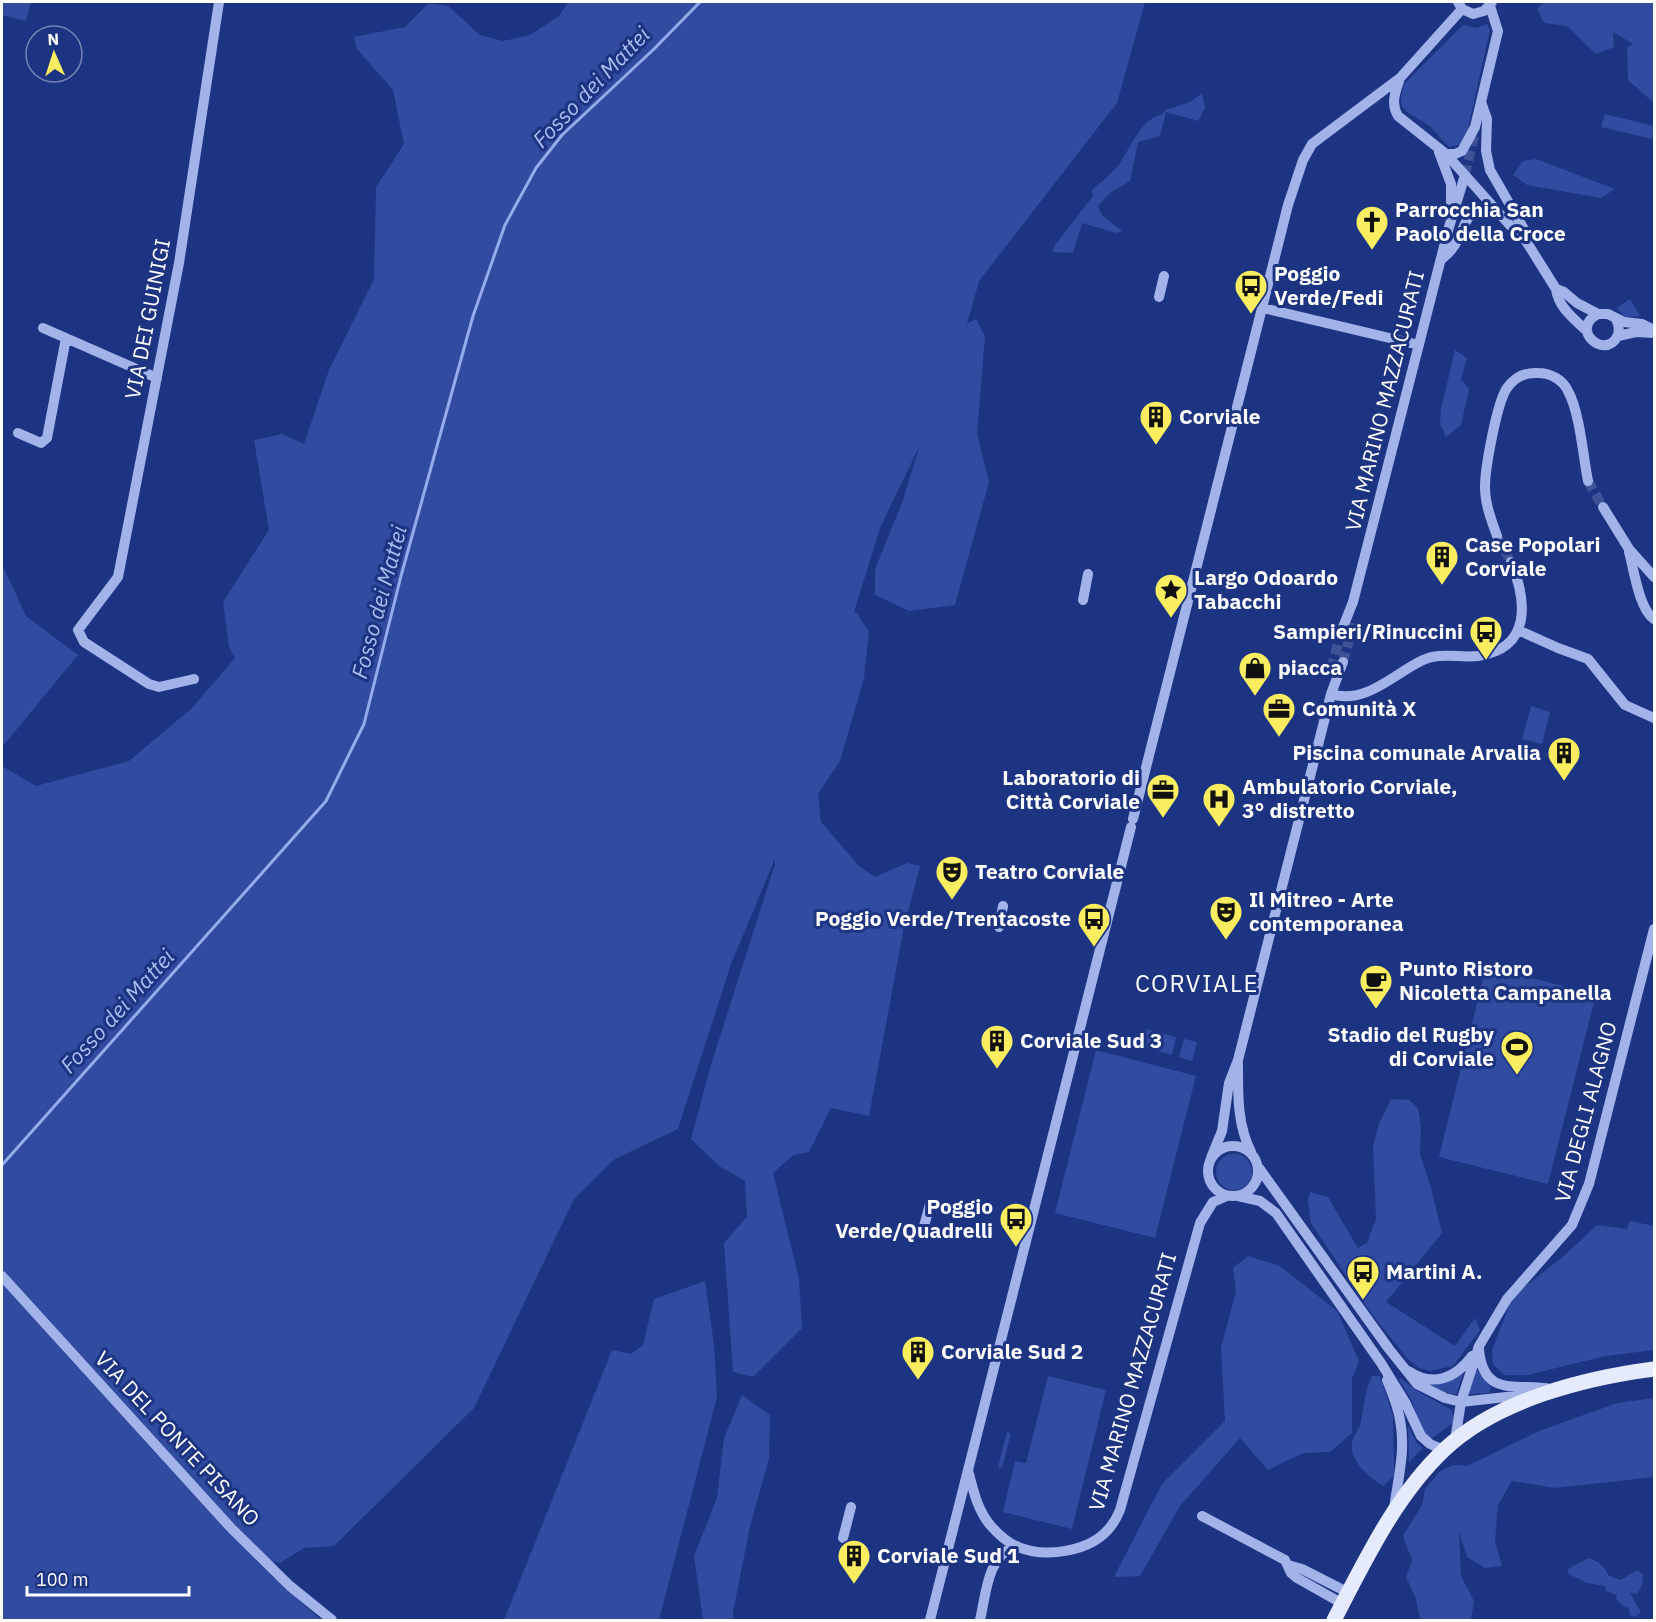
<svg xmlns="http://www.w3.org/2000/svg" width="1656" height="1622" viewBox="0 0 1656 1622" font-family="'IBM Plex Sans',sans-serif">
  <rect width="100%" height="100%" fill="#1d3482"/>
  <path fill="#304ba0" d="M 2,2 L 31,2 L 26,21 L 2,15 Z
    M 568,2 L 1145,2 L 1117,103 L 979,281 L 967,324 L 976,319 L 985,337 L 977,434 L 989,482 L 955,605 L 909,611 L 875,595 L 875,569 L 903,500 L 920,445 L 880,528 L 854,612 L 857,613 L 869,632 L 864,678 L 840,761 L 818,794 L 821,822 L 859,866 L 875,877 L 907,863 L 920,866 L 904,927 L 869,1116 L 831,1108 L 809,1152 L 793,1155 L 773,1173 L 799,1279 L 802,1328 L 753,1377 L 733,1372 L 724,1243 L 747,1217 L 745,1181 L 719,1166 L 691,1139 L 710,1068 L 775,864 L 775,859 L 731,964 L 678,1129 L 615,1159 L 574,1199 L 474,1408 L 334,1546 L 304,1548 L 280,1563 L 254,1559 L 321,1620 L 2,1620 L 2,766 L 36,786 L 129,761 L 192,708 L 235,658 L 229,647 L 223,602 L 269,530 L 254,440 L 282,434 L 304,444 L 329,370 L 374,279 L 376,187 L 404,144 L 393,90 L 357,49 L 354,37 L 405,27 L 429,3 L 448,6 L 480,35 L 503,41 L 530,35 L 559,16 Z
    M 1544,2 L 1654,2 L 1654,103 L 1628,80 L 1627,48 L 1633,44 L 1613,32 L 1614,47 L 1596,54 L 1567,26 L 1544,23 L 1537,9 Z
    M 1487,24 L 1490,30 L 1466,137 L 1464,144 L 1449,147 L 1430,126 L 1407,112 L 1402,106 L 1401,98 L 1404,84 L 1463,25 L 1477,28 Z
    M 1202,93 L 1205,108 L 1198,121 L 1166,112 L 1160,136 L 1138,142 L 1130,181 L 1110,193 L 1098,206 L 1102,215 L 1122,231 L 1117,233 L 1082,223 L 1073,253 L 1052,252 L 1055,245 L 1093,196 L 1092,190 C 1101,182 1113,173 1120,163 C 1131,147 1141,119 1162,114 L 1166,110 L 1190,102 Z
    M 1605,114 L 1654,126 L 1652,139 L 1601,127 Z
    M 1536,159 L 1615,189 L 1601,198 L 1527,185 L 1513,175 L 1523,161 Z
    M 1630,299 L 1640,316 L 1626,317 L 1616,308 Z
    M 1455,350 L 1467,358 L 1461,379 L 1469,389 L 1461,425 L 1446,437 L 1440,424 L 1441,409 Z
    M 2,564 L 26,616 L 78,655 L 2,747 Z
    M 1531,706 L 1550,712 L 1542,744 L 1522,739 Z
    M 1486,967 L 1596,994 L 1548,1184 L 1439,1157 Z
    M 1146,1029 L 1176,1037 L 1172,1055 L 1141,1046 Z
    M 1184,1039 L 1197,1042 L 1192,1061 L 1179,1057 Z
    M 1096,1050 L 1196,1076 L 1155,1238 L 1055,1213 Z
    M 1391,1099 L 1409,1100 L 1418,1108 L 1421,1126 L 1420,1154 L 1430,1184 L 1442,1233 L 1386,1302 L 1455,1346 L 1475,1318 L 1480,1330 L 1453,1366 L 1430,1371 L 1419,1368 L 1407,1358 L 1371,1313 L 1311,1223 L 1308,1200 L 1310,1192 L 1328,1197 L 1358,1248 L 1367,1243 L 1376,1219 L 1373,1146 L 1379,1124 Z
    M1216 1172a18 18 0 1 1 36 0a18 18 0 1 1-36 0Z
    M 1630,1221 L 1654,1226 L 1654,1350 L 1606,1356 L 1527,1375 L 1504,1375 L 1493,1364 L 1492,1350 L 1513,1296 L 1565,1255 L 1597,1225 L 1627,1229 Z
    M 1248,1256 L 1280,1266 L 1337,1311 L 1359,1361 L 1352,1378 L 1352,1433 L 1330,1452 L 1303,1453 L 1268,1470 L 1240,1438 L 1180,1506 L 1140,1576 L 1114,1577 L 1162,1484 L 1225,1421 L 1221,1347 L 1236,1292 L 1233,1268 Z
    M 705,1281 L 714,1345 L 717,1397 L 659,1620 L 504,1620 L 612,1350 L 631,1354 L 643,1345 L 654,1299 Z
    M 1477,1369 L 1491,1388 L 1489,1393 L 1469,1394 Z
    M 1463,1374 L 1456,1395 L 1434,1390 L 1429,1385 L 1430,1382 Z
    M 1048,1376 L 1106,1390 L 1072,1529 L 1003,1512 L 1015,1461 L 1026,1463 Z
    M 1372,1376 L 1380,1376 L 1393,1416 L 1394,1476 L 1383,1486 C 1370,1478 1349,1461 1352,1443 C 1353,1435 1360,1429 1361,1421 C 1364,1406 1365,1390 1372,1376 Z
    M 1400,1378 L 1419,1392 L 1450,1409 L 1453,1414 L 1453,1423 L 1432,1438 C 1418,1435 1417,1413 1412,1401 C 1408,1394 1404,1387 1399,1380 Z
    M 742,1395 L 770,1415 L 769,1459 L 750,1526 L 733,1612 L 734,1620 L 703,1620 L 694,1556 L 717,1498 L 724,1438 Z
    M 1654,1398 L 1654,1477 L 1555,1488 L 1512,1481 L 1498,1505 L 1495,1541 L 1502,1566 L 1485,1568 L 1467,1557 L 1459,1532 L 1461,1576 L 1474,1601 L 1471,1620 L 1420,1620 L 1416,1599 L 1406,1577 L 1412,1560 L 1403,1536 L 1422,1505 L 1425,1489 L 1440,1471 L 1453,1465 L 1467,1466 L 1539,1431 L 1617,1403 Z
    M 1408,1425 L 1416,1442 L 1423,1448 L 1409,1462 Z
    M 1007,1432 L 1011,1433 L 1002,1468 L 998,1467 Z
    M 1589,1558 C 1599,1562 1604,1565 1608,1575 L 1620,1580 L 1638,1570 L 1643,1575 L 1642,1585 L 1637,1594 L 1630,1593 L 1641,1612 L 1635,1617 L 1630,1615 L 1629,1608 L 1624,1607 L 1616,1599 L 1617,1595 L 1606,1591 L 1605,1586 L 1587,1583 L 1569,1574 L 1567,1570 L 1573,1566 Z"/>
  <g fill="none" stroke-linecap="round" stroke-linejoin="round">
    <path stroke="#95abeb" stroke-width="3" d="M 2,1165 L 326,801 L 364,724 L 401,576 L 473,316 L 505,225 L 536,168 L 562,135 L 654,49 L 700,2"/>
    <path stroke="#3f5295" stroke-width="10" stroke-dasharray="10 5" stroke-linecap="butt" d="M 1465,175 L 1475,131
      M 1588,481 L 1603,507
      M 1497,536 L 1511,562
      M 1343,662 L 1354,621
      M 1331,669 L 1343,627"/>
    <path stroke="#a2b3ea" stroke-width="10" d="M 1458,2 L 1462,9 L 1473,14 L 1484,11 L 1492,2
      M 1400,78 C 1396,91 1390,103 1398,116 L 1446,154 L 1516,232 L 1526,241 L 1556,289 C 1558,307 1574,319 1587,331
      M 1481,102 L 1487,119 L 1486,151 L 1490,170 L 1525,231 L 1526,241
      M 1439,152 L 1451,184 L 1451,209
      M 1446,154 L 1455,154 L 1462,151 L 1475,127 L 1498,31 L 1490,6
      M 1441,260 C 1445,256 1449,253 1452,249 C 1467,230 1462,205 1494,208
      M 1556,289 L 1564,292 L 1577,303 L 1598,314 L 1608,314 L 1624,322 L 1642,324 L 1654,330
      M 1159,297 L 1164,276
      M 1263,308 L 1419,345
      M 1598,314 C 1569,329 1604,360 1617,337 C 1620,331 1619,325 1616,319
      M 43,328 L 157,378
      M 1618,336 L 1636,332 L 1654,333
      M 18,433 L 41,443 L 47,438 L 66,338
      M 1603,507 L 1629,549 L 1654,577
      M 1497,536 C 1491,519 1485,504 1485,487 C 1485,468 1497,402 1507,388 C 1515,377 1525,372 1538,373 C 1551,373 1563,380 1568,391 C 1580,413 1583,456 1588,481
      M 1629,552 C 1634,570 1639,609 1654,619
      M 1083,600 L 1088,574
      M 1343,627 L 1353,602 L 1449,227 L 1465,175
      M 1518,630 L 1558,648 L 1588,659 L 1625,705 L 1654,718
      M 194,679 L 159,687 L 149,684 L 84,642 L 78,630 L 118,577 L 179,263 L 219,2
      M 1331,694 C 1366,705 1393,674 1423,660 C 1439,652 1460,658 1478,656 C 1532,648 1527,601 1511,562
      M 1133,819 L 1288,205 L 1303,160 L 1312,144 L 1400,78 L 1462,9
      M 999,927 L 1003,906
      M 1238,1064 C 1238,1094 1237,1124 1251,1152
      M1208 1171a25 25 0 1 1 50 0a25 25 0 1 1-50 0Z
      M 1211,1158 L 1222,1131 L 1229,1083 L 1238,1060 L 1331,694 L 1343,662
      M 1259,1168 L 1389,1349 L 1417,1384 L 1445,1398 L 1461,1402 L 1532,1394
      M 1238,1196 L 1260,1201 L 1276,1213 L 1381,1363 L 1405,1402 L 1421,1436 L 1430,1444 L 1444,1450
      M 923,1230 L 930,1204
      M 2,1276 L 232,1529 L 290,1586 L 332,1620
      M 1479,1349 C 1483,1398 1516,1383 1551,1389
      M 1408,1371 C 1433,1388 1456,1378 1472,1356
      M 1387,1380 C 1392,1393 1398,1406 1400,1420 C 1406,1449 1398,1479 1394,1508
      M 1455,1440 L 1461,1402 L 1479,1346 L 1507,1299 L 1572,1225 L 1589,1184 L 1654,929
      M 968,1470 C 973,1489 977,1510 991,1526 C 998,1534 1007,1542 1016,1546 C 1044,1559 1092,1552 1111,1526 C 1115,1521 1118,1515 1120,1510 L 1200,1223 L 1213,1202 L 1227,1196
      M 1202,1516 L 1285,1560 L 1291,1573 L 1297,1578 L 1343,1604
      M 843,1538 L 851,1507
      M 1288,1565 L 1302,1569 L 1349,1593
      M 930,1620 L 1131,827
      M 980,1620 C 986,1595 987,1554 1017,1546"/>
    <path stroke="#e5eafe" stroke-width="15" d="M 1334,1620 C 1365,1561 1395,1496 1445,1449 C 1497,1400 1585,1378 1654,1369"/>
  </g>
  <defs>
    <g id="church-pin" transform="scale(1.725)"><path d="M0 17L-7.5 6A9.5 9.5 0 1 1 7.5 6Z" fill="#faee60" stroke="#1d3482"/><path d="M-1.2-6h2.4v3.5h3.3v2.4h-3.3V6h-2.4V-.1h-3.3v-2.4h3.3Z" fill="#111"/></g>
    <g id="bus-pin" transform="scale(1.725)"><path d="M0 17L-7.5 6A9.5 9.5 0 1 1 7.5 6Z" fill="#faee60" stroke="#1d3482"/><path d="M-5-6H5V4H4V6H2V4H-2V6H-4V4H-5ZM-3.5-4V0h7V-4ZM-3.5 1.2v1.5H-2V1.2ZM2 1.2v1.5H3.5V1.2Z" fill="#111"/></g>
    <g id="building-pin" transform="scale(1.725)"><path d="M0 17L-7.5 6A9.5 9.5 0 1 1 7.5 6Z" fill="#faee60" stroke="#1d3482"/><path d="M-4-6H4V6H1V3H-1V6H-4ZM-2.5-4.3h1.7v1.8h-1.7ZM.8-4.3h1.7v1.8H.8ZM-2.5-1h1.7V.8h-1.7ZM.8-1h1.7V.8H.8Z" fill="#111"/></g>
    <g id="sight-pin" transform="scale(1.725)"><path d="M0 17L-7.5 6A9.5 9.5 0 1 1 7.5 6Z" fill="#faee60" stroke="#1d3482"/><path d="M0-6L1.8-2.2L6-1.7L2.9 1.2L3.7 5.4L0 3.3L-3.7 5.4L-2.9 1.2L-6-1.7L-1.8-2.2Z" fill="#111"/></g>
    <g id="shop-pin" transform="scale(1.725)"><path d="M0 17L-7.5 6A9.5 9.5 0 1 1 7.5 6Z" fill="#faee60" stroke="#1d3482"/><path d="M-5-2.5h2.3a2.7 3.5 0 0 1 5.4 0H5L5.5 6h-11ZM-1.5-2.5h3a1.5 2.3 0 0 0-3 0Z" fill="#111"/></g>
    <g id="office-pin" transform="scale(1.725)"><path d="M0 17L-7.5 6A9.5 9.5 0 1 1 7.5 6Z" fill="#faee60" stroke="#1d3482"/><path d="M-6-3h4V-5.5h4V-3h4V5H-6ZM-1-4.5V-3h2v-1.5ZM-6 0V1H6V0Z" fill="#111"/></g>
    <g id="hospital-pin" transform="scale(1.725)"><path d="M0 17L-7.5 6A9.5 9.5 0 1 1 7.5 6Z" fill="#faee60" stroke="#1d3482"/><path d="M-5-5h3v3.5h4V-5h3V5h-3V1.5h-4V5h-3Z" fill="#111"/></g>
    <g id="theatre-pin" transform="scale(1.725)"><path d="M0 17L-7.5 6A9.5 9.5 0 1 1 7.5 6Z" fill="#faee60" stroke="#1d3482"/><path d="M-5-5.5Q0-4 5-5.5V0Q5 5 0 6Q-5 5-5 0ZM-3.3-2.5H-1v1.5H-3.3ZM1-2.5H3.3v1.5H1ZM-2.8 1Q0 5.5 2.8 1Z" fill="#111"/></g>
    <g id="cafe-pin" transform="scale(1.725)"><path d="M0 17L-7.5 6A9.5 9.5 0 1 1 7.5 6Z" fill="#faee60" stroke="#1d3482"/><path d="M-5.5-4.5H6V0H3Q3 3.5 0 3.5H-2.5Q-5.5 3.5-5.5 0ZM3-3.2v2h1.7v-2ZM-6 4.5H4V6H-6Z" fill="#111"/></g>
    <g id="stadium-pin" transform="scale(1.725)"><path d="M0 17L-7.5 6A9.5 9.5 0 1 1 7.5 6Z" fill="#faee60" stroke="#1d3482"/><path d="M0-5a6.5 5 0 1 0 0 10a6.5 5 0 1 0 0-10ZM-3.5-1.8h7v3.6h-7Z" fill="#111"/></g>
  </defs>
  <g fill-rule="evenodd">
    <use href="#church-pin" x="1372" y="222"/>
    <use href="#bus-pin" x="1251" y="286"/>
    <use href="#building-pin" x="1156" y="417"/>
    <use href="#building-pin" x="1442" y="557"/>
    <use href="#sight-pin" x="1171" y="590"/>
    <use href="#bus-pin" x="1486" y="632"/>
    <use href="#shop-pin" x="1255" y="668"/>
    <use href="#office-pin" x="1279" y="709"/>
    <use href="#building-pin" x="1564" y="753"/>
    <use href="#office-pin" x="1163" y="790"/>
    <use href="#hospital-pin" x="1219" y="799"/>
    <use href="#theatre-pin" x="952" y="872"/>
    <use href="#theatre-pin" x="1226" y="912"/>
    <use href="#bus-pin" x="1094" y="919"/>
    <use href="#cafe-pin" x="1376" y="981"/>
    <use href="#building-pin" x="997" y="1041"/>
    <use href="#stadium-pin" x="1517" y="1047"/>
    <use href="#bus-pin" x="1016" y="1219"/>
    <use href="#bus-pin" x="1363" y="1272"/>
    <use href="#building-pin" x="918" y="1352"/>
    <use href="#building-pin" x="854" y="1556"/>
  </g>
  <g text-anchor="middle" stroke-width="6" stroke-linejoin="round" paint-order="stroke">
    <g font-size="21" font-weight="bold" fill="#fff" stroke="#1d3482" text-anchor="start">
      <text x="1395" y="217">Parrocchia San<tspan x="1395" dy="24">Paolo della Croce</tspan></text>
      <text x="1274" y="281">Poggio<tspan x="1274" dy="24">Verde/Fedi</tspan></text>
      <text x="1179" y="424">Corviale</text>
      <text x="1465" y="552">Case Popolari<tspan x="1465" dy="24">Corviale</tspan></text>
      <text x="1194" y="585">Largo Odoardo<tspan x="1194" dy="24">Tabacchi</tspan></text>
      <text x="1463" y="639" text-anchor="end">Sampieri/Rinuccini</text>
      <text x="1278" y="675">piacca</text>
      <text x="1302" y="716">Comunità X</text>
      <text x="1541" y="760" text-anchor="end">Piscina comunale Arvalia</text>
      <text x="1140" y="785" text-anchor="end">Laboratorio di<tspan x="1140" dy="24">Città Corviale</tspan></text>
      <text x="1242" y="794">Ambulatorio Corviale,<tspan x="1242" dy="24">3° distretto</tspan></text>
      <text x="975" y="879">Teatro Corviale</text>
      <text x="1249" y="907">Il Mitreo - Arte<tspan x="1249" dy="24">contemporanea</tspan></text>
      <text x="1071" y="926" text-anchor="end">Poggio Verde/Trentacoste</text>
      <text x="1399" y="976">Punto Ristoro<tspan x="1399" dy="24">Nicoletta Campanella</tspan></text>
      <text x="1494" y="1042" text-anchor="end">Stadio del Rugby<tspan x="1494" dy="24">di Corviale</tspan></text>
      <text x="1020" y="1048">Corviale Sud 3</text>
      <text x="993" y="1214" text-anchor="end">Poggio<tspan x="993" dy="24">Verde/Quadrelli</tspan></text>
      <text x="1386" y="1279">Martini A.</text>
      <text x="941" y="1359">Corviale Sud 2</text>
      <text x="877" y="1563">Corviale Sud 1</text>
    </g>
    <g font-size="21" fill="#fff" stroke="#1d3482">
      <text transform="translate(148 319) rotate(-79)" y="7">VIA DEI GUINIGI</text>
      <text transform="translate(1385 401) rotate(-76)" y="7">VIA MARINO MAZZACURATI</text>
      <text transform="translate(1586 1112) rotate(-75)" y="7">VIA DEGLI ALAGNO</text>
      <text transform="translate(1133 1382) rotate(-74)" y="7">VIA MARINO MAZZACURATI</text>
      <text transform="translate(177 1439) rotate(47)" y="7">VIA DEL PONTE PISANO</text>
    </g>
    <g font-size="22" font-style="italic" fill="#adbef1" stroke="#1d3482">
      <text transform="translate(591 87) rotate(-46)" y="8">Fosso dei Mattei</text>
      <text transform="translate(379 602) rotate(-75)" y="8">Fosso dei Mattei</text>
      <text transform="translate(117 1011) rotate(-48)" y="8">Fosso dei Mattei</text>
    </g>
    <g font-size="24" letter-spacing="1.5" fill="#fff" stroke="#1d3482">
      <text x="1197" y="992">CORVIALE</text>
    </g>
  </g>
  <rect width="1656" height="1622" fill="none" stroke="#ffffff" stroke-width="6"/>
  <g transform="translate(54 54) rotate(357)"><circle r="28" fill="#1d3482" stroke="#7785b4" stroke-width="1.5"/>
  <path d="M0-4.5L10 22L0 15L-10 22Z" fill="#faee60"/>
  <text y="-9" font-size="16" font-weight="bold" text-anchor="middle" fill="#ffffff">N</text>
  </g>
  <path d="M27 1586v9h162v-9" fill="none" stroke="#ffffff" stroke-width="3"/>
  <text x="36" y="1586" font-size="18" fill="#ffffff" stroke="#1d3482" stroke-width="4.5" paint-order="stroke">100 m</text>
</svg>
